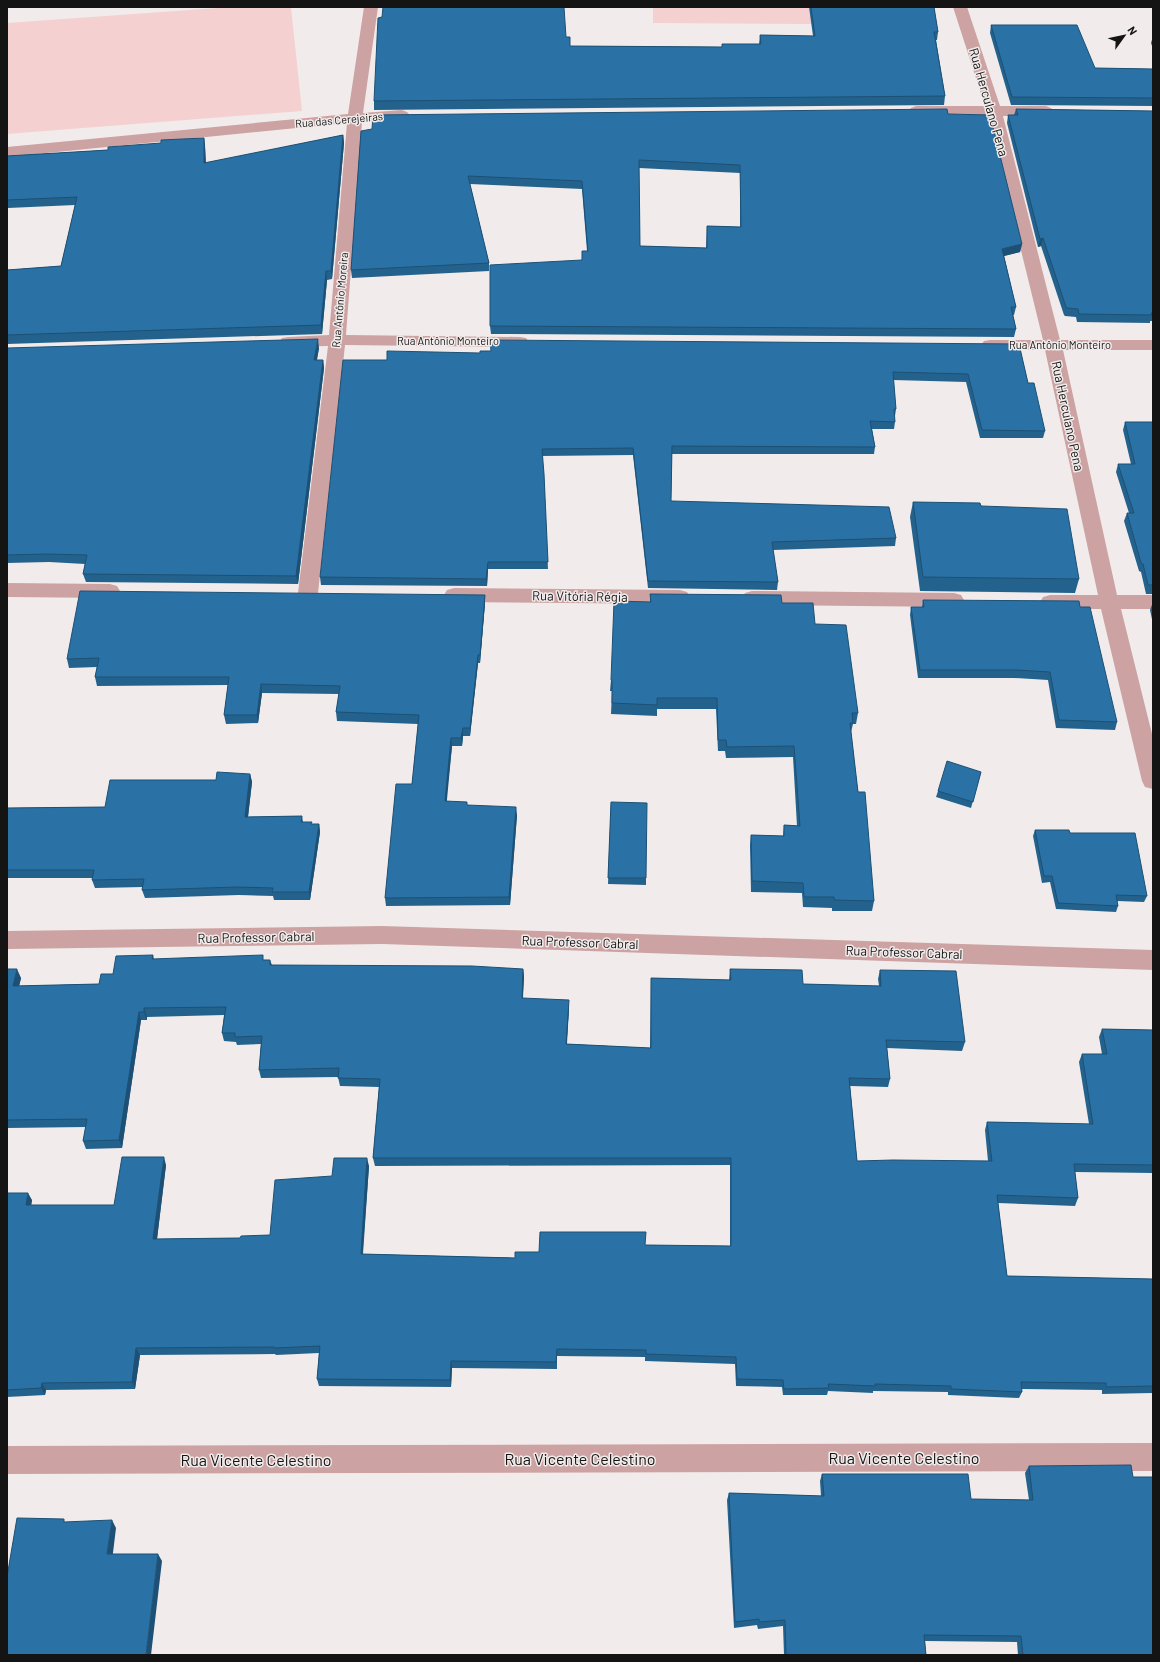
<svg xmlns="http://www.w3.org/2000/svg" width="1160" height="1662" viewBox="0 0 1160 1662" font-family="Barlow,sans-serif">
  <rect width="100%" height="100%" fill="#f1eceb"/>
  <path fill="#f4d1d0" d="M 232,7 L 291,7 L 302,111 L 7,134 L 7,23 Z
    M 653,7 L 810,7 L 812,24 L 653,23 Z"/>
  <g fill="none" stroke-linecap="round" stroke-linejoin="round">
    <path fill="#cca3a2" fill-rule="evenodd" d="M 364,7 L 378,7 L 363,113 L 402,110 L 407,112 L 410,115 L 407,118 L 402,120 L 362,122 L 346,335 L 520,337 L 526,338 L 529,342 L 526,346 L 520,347 L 345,345 L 318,593 L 315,598 L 308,600 L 301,598 L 298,593 L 328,346 L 288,347 L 282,346 L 279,342 L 282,338 L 288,337 L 329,335 L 347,123 L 7,157 L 7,147 L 348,114 Z
      M 953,7 L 967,7 L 1000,106 L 1046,106 L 1051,108 L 1054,111 L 1051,114 L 1046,116 L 1003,116 L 1060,340 L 1153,340 L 1153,350 L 1063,350 L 1117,595 L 1153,595 L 1153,609 L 1121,609 L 1153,738 L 1153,789 L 1145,787 L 1142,781 L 1101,609 L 1050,609 L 1043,607 L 1040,602 L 1043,597 L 1050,595 L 1098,595 L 1045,350 L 990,350 L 984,349 L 981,345 L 984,341 L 990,340 L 1043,340 L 988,116 L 916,116 L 911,114 L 908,111 L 911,108 L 916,106 L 985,106 Z
      M 7,583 L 110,584 L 117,586 L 120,591 L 117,596 L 110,598 L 7,597 Z
      M 454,588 L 680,590 L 687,592 L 690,597 L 687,602 L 680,604 L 454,602 L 447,600 L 444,595 L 447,590 Z
      M 752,591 L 954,593 L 961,595 L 964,600 L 961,605 L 954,607 L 752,605 L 745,603 L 742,598 L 745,593 Z
      M 382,926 L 1153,950 L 1153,970 L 382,944 L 7,949 L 7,931 Z
      M 1153,1443 L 1153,1471 L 7,1474 L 7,1446 Z"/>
  </g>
  <path fill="#24628e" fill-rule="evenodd" d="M 809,7 L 934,7 L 938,32 L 937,40 L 936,40 L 945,96 L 944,105 L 374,110 L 374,101 L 566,37 L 570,46 L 722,47 L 722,44 L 759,44 L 760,35 L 813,36 Z
    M 991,25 L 1095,68 L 1153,69 L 1153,106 L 1011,105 L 990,33 Z
    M 1153,36 L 1153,49 L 1151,43 Z
    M 1016,109 L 1153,111 L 1153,321 L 1150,321 L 1150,323 L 1077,322 L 1076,317 L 1065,316 L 1064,315 L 1041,246 L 1038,247 L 1007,123 L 1008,115 L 1014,115 Z
    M 948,114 L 1022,244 L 1020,252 L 1004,256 L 1016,307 L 1014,315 L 1013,315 L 1016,329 L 1014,337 L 491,334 L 490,326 L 582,260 L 587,251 L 582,189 L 470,184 L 489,263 L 489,271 L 352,278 L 351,270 L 361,131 ZM 639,168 L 740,173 L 740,227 L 707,226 L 706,248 L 640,246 Z
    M 343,135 L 344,143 L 332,279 L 327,280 L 322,334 L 7,344 L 7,270 L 61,266 L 75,205 L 8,208 L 7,214 L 7,156 L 108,150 L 204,138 L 205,146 L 206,163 Z
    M 1019,344 L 1028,383 L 1045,431 L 1043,438 L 980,438 L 966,382 L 893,380 L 896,409 L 895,416 L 894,416 L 895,422 L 894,429 L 872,429 L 875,447 L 874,454 L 672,454 L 671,501 L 896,538 L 895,546 L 773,550 L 778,582 L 777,590 L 648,588 L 633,455 L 542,456 L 544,474 L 548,569 L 488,569 L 487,586 L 321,585 L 320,577 L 387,360 L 480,353 Z
    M 7,348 L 319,348 L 317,360 L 323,360 L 324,368 L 298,584 L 86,582 L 83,574 L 85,564 L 49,562 L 7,563 Z
    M 1125,422 L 1153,422 L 1153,594 L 1146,594 L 1141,572 L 1139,571 L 1124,521 L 1127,513 L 1129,513 L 1116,472 L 1118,464 L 1131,464 L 1123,430 Z
    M 913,502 L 981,506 L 1079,579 L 1075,593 L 920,591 L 910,517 Z
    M 650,594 L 782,603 L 815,624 L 858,713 L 856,724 L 853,724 L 851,732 L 858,792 L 874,901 L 872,911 L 832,911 L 832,908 L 803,907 L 802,893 L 751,892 L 750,845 L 751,835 L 783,836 L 784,825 L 797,826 L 793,757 L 726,758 L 725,751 L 718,751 L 716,709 L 657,709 L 657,716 L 611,714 L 612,691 L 610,691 L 611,680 L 650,602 Z
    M 485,595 L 485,603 L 480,663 L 478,663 L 470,736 L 463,736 L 462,746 L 452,746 L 446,801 L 517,815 L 510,905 L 386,906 L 385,898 L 412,784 L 418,724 L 337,721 L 336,712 L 339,694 L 262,693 L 258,723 L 226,724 L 224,715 L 228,685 L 97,686 L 95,677 L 97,667 L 69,668 L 67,659 Z
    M 923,600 L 1080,607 L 1117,722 L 1115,730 L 1056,728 L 1048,680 L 1014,678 L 918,678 L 910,615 L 911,607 L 922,607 Z
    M 1153,602 L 1153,624 L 1150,610 Z
    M 981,772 L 971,808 L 936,797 L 938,791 Z
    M 250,774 L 252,782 L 248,817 L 302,816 L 303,822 L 312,824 L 319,824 L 320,832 L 310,900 L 274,900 L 273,896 L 239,895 L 145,898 L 142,890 L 143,887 L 95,888 L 92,880 L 93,878 L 7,878 L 7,808 L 105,807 L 216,780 Z
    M 611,802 L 646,878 L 646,885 L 608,884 Z
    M 1035,830 L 1070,833 L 1147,896 L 1144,902 L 1117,901 L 1118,906 L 1116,912 L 1056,909 L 1050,882 L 1042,883 L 1033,836 Z
    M 153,955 L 154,959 L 270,960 L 272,965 L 523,969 L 524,977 L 523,998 L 569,1008 L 567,1044 L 650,1048 L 651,978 L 729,980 L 730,969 L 803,984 L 879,986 L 878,979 L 880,970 L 965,1042 L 962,1051 L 887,1048 L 890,1079 L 888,1087 L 850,1086 L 857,1161 L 988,1161 L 985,1130 L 987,1122 L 1089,1124 L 1079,1062 L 1082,1054 L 1102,1054 L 1099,1037 L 1102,1029 L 1153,1030 L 1153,1173 L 1075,1172 L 1078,1198 L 1075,1206 L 998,1203 L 1007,1276 L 1153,1279 L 1153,1393 L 1102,1394 L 1102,1390 L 1022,1389 L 1022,1392 L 1019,1398 L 948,1395 L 948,1392 L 873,1391 L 873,1393 L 828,1391 L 827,1395 L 783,1395 L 782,1387 L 736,1386 L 735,1364 L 645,1361 L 645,1357 L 557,1356 L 557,1369 L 452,1368 L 451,1387 L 319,1386 L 317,1379 L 319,1353 L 276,1355 L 275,1354 L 140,1355 L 135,1389 L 46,1390 L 45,1395 L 7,1397 L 7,1193 L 32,1200 L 31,1205 L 114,1205 L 166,1165 L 157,1239 L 240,1238 L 270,1235 L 332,1176 L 369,1166 L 363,1254 L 515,1258 L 539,1252 L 645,1245 L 730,1246 L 730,1165 L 375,1166 L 373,1158 L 379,1087 L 340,1086 L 338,1077 L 261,1078 L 259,1070 L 261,1044 L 237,1045 L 236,1042 L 224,1041 L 222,1033 L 224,1015 L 147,1017 L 147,1020 L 141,1020 L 122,1148 L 86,1149 L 83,1141 L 86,1127 L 7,1128 L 7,969 L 21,978 L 19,986 L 99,984 L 113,974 Z
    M 1029,1466 L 1153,1655 L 1018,1655 L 1017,1642 L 925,1641 L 926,1655 L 784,1655 L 783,1626 L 758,1629 L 757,1625 L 734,1628 L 727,1500 L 729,1493 L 821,1496 L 820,1481 L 822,1474 L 971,1499 L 1029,1500 L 1025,1473 Z"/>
  <path fill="#1d5074" d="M 343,135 L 344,143 L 332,279 L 331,271 Z
    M 204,138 L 205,146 L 206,171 L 204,163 Z
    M 7,203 L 8,208 L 7,214 Z
    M 1043,238 L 1041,246 L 1038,247 L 1040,239 Z
    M 1022,244 L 1020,252 L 1000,257 L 1002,249 Z
    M 326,271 L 327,280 L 322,334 L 321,325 Z
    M 318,339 L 319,348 L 315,368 L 314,360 Z
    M 323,360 L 324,368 L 298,584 L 296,576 Z
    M 488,562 L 488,569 L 487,586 L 486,579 Z
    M 485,595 L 485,603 L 480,663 L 480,655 Z
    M 478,655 L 478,663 L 470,736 L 470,728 Z
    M 261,684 L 262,693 L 258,723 L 257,715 Z
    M 463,728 L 463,736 L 462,746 L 461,738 Z
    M 451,738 L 452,746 L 446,810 L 445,801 Z
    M 250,774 L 252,782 L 247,825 L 245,817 Z
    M 516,807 L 517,815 L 510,905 L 509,897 Z
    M 319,824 L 320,832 L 310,900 L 309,892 Z
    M 17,969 L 21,978 L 17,995 L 13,986 Z
    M 523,969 L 524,977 L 522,1007 L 522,998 Z
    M 569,1000 L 569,1008 L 566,1052 L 566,1044 Z
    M 144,1008 L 147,1017 L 147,1020 L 144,1012 Z
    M 139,1012 L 141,1020 L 122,1148 L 119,1140 Z
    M 164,1157 L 166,1165 L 156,1247 L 153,1239 Z
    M 367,1158 L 369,1166 L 362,1261 L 361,1254 Z
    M 28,1193 L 32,1200 L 30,1213 L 26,1205 Z
    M 136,1348 L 140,1355 L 135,1389 L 132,1382 Z
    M 451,1361 L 452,1368 L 451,1387 L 450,1380 Z
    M 42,1383 L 46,1390 L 45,1395 L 41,1388 Z
    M 112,1520 L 116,1528 L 112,1561 L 107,1554 Z
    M 158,1554 L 162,1561 L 151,1655 L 146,1655 Z"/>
  <path fill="#2a72a5" stroke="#1d5074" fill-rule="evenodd" d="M 383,7 L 564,7 L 566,37 L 570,37 L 570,46 L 722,47 L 722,44 L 761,44 L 760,35 L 815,36 L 811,7 L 934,7 L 938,32 L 934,32 L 945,96 L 374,101 L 378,18 L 382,17 Z
    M 991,25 L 1077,25 L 1095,68 L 1153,69 L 1153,98 L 1012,97 Z
    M 947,109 L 948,114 L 990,115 L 1022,244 L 1002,249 L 1016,307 L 1011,307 L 1016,329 L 490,326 L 490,265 L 582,260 L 582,251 L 588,251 L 582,181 L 468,176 L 489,263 L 351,270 L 361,131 L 372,129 L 373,115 ZM 639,160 L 740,165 L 741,227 L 707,226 L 707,248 L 640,246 Z
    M 1016,109 L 1153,111 L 1153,313 L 1151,313 L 1152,315 L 1079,314 L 1078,309 L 1067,308 L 1066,307 L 1043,238 L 1040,239 L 1008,115 L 1018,115 Z
    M 343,135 L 331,271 L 326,271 L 321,325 L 7,335 L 7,270 L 61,266 L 77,197 L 7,200 L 7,156 L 108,150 L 108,147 L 161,143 L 161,140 L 204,138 L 204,163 Z
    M 318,339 L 314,360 L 323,360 L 296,576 L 83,574 L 87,555 L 47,554 L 7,555 L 7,348 Z
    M 490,340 L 1019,344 L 1028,383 L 1034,383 L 1045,431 L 982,430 L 968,374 L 893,372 L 896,409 L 894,409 L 895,422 L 870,421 L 875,447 L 672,446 L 671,501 L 889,507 L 896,538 L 772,542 L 778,582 L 648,581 L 633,448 L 542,449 L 544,474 L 548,562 L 488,562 L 486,579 L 320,577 L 343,360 L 387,360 L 387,351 L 480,353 L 480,351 L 491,351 Z
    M 1125,422 L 1153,422 L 1153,585 L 1148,585 L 1143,564 L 1141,563 L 1127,513 L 1134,513 L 1118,464 L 1135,464 Z
    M 913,502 L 980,503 L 981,506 L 1067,509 L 1079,579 L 923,577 Z
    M 80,591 L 485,595 L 480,655 L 478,655 L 470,728 L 463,728 L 461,738 L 451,738 L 445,801 L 467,802 L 467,805 L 516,807 L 509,897 L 385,898 L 396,784 L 412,784 L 419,715 L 336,712 L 340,686 L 261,684 L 257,715 L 224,715 L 229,677 L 95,677 L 99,658 L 67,659 Z
    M 650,594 L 781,595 L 782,603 L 813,603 L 815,624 L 846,625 L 858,713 L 852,713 L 853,723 L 850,723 L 858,792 L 865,792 L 874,901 L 834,900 L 834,897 L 804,897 L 803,883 L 752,881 L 751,835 L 784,836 L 784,825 L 800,826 L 794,746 L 727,747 L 726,740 L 718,740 L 717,698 L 657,698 L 657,705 L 612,703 L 612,681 L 611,680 L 614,601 L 651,602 Z
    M 923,600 L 1079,601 L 1080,607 L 1090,607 L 1117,722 L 1059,720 L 1050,672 L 1016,670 L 920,670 L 911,607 L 924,607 Z
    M 947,761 L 981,772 L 973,802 L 938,791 Z
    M 217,772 L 250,774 L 245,817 L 302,816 L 301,822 L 312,822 L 311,824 L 319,824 L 309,892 L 272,892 L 273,888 L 237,887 L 142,890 L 144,879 L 92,880 L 94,870 L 7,870 L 7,808 L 105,807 L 110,780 L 216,780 Z
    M 611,802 L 647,803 L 646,878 L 608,878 Z
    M 1035,830 L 1069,830 L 1070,833 L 1135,833 L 1147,896 L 1116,895 L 1118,906 L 1058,903 L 1052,876 L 1044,876 Z
    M 153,955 L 152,959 L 263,955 L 263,960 L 270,960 L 270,965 L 472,966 L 523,969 L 522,998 L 569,1000 L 566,1044 L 651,1048 L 651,978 L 731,980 L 730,969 L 802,970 L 803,984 L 881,986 L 880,970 L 956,971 L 965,1042 L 886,1040 L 890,1079 L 849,1078 L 857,1161 L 893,1160 L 992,1161 L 987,1122 L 1093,1124 L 1082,1054 L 1107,1054 L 1102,1029 L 1153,1030 L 1153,1165 L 1074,1164 L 1078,1198 L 997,1195 L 1007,1276 L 1153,1279 L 1153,1386 L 1106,1387 L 1106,1383 L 1021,1382 L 1022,1392 L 951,1389 L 951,1386 L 875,1384 L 875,1386 L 828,1384 L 829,1388 L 784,1389 L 783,1380 L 737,1379 L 736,1357 L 646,1354 L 646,1350 L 557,1349 L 556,1362 L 451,1361 L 450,1380 L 317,1379 L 320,1346 L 274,1348 L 274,1347 L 136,1348 L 132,1382 L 42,1383 L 41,1388 L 7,1390 L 7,1193 L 28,1193 L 26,1205 L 114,1205 L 122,1157 L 164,1157 L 153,1239 L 240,1238 L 241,1236 L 270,1235 L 275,1180 L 332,1176 L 334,1158 L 367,1158 L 361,1254 L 515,1258 L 515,1252 L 539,1252 L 540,1232 L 646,1232 L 645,1245 L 731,1246 L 731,1158 L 373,1158 L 380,1079 L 338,1078 L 339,1068 L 259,1070 L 262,1036 L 235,1037 L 235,1033 L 222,1033 L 226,1007 L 144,1008 L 144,1012 L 139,1012 L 119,1140 L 83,1141 L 87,1119 L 7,1120 L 7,969 L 17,969 L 13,986 L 99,984 L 101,974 L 113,974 L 116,956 Z
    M 1131,1465 L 1133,1477 L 1153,1477 L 1153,1655 L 1023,1655 L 1021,1636 L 924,1635 L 926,1655 L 786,1655 L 785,1620 L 759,1622 L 759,1619 L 735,1622 L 729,1493 L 824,1496 L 822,1474 L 968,1474 L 971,1499 L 1033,1500 L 1029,1466 Z
    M 17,1518 L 64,1519 L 64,1522 L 112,1520 L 107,1554 L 158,1554 L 146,1655 L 7,1655 L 7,1577 Z"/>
  <g text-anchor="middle" stroke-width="3" stroke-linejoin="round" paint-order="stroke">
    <g font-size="11" fill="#151414" stroke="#f1eceb">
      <text transform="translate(339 120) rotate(-5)" y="4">Rua das Cerejeiras</text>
      <text transform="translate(340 300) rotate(-85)" y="4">Rua Antônio Moreira</text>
      <text x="448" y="345">Rua Antônio Monteiro</text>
      <text x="1060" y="349">Rua Antônio Monteiro</text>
    </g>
    <g font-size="13" fill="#151414" stroke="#f1eceb">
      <text transform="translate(989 102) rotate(74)" y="5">Rua Herculano Pena</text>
      <text transform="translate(1068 416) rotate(78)" y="5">Rua Herculano Pena</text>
      <text transform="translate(580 596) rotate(1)" y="5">Rua Vitória Régia</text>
      <text transform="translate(256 937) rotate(-1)" y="5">Rua Professor Cabral</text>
      <text transform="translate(580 942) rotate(2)" y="5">Rua Professor Cabral</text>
      <text transform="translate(904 952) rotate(2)" y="5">Rua Professor Cabral</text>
    </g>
    <g font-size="16" fill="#151414" stroke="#f1eceb">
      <text x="904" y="1464">Rua Vicente Celestino</text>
      <text x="580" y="1465">Rua Vicente Celestino</text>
      <text x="256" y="1466">Rua Vicente Celestino</text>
    </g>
  </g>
  <rect width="1160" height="1662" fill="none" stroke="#151414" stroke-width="16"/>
  <g transform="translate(1124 36) rotate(57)" stroke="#f1eceb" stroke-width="3" paint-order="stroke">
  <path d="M0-3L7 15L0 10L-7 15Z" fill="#151414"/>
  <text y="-6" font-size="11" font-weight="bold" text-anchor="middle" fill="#151414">N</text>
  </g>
</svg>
